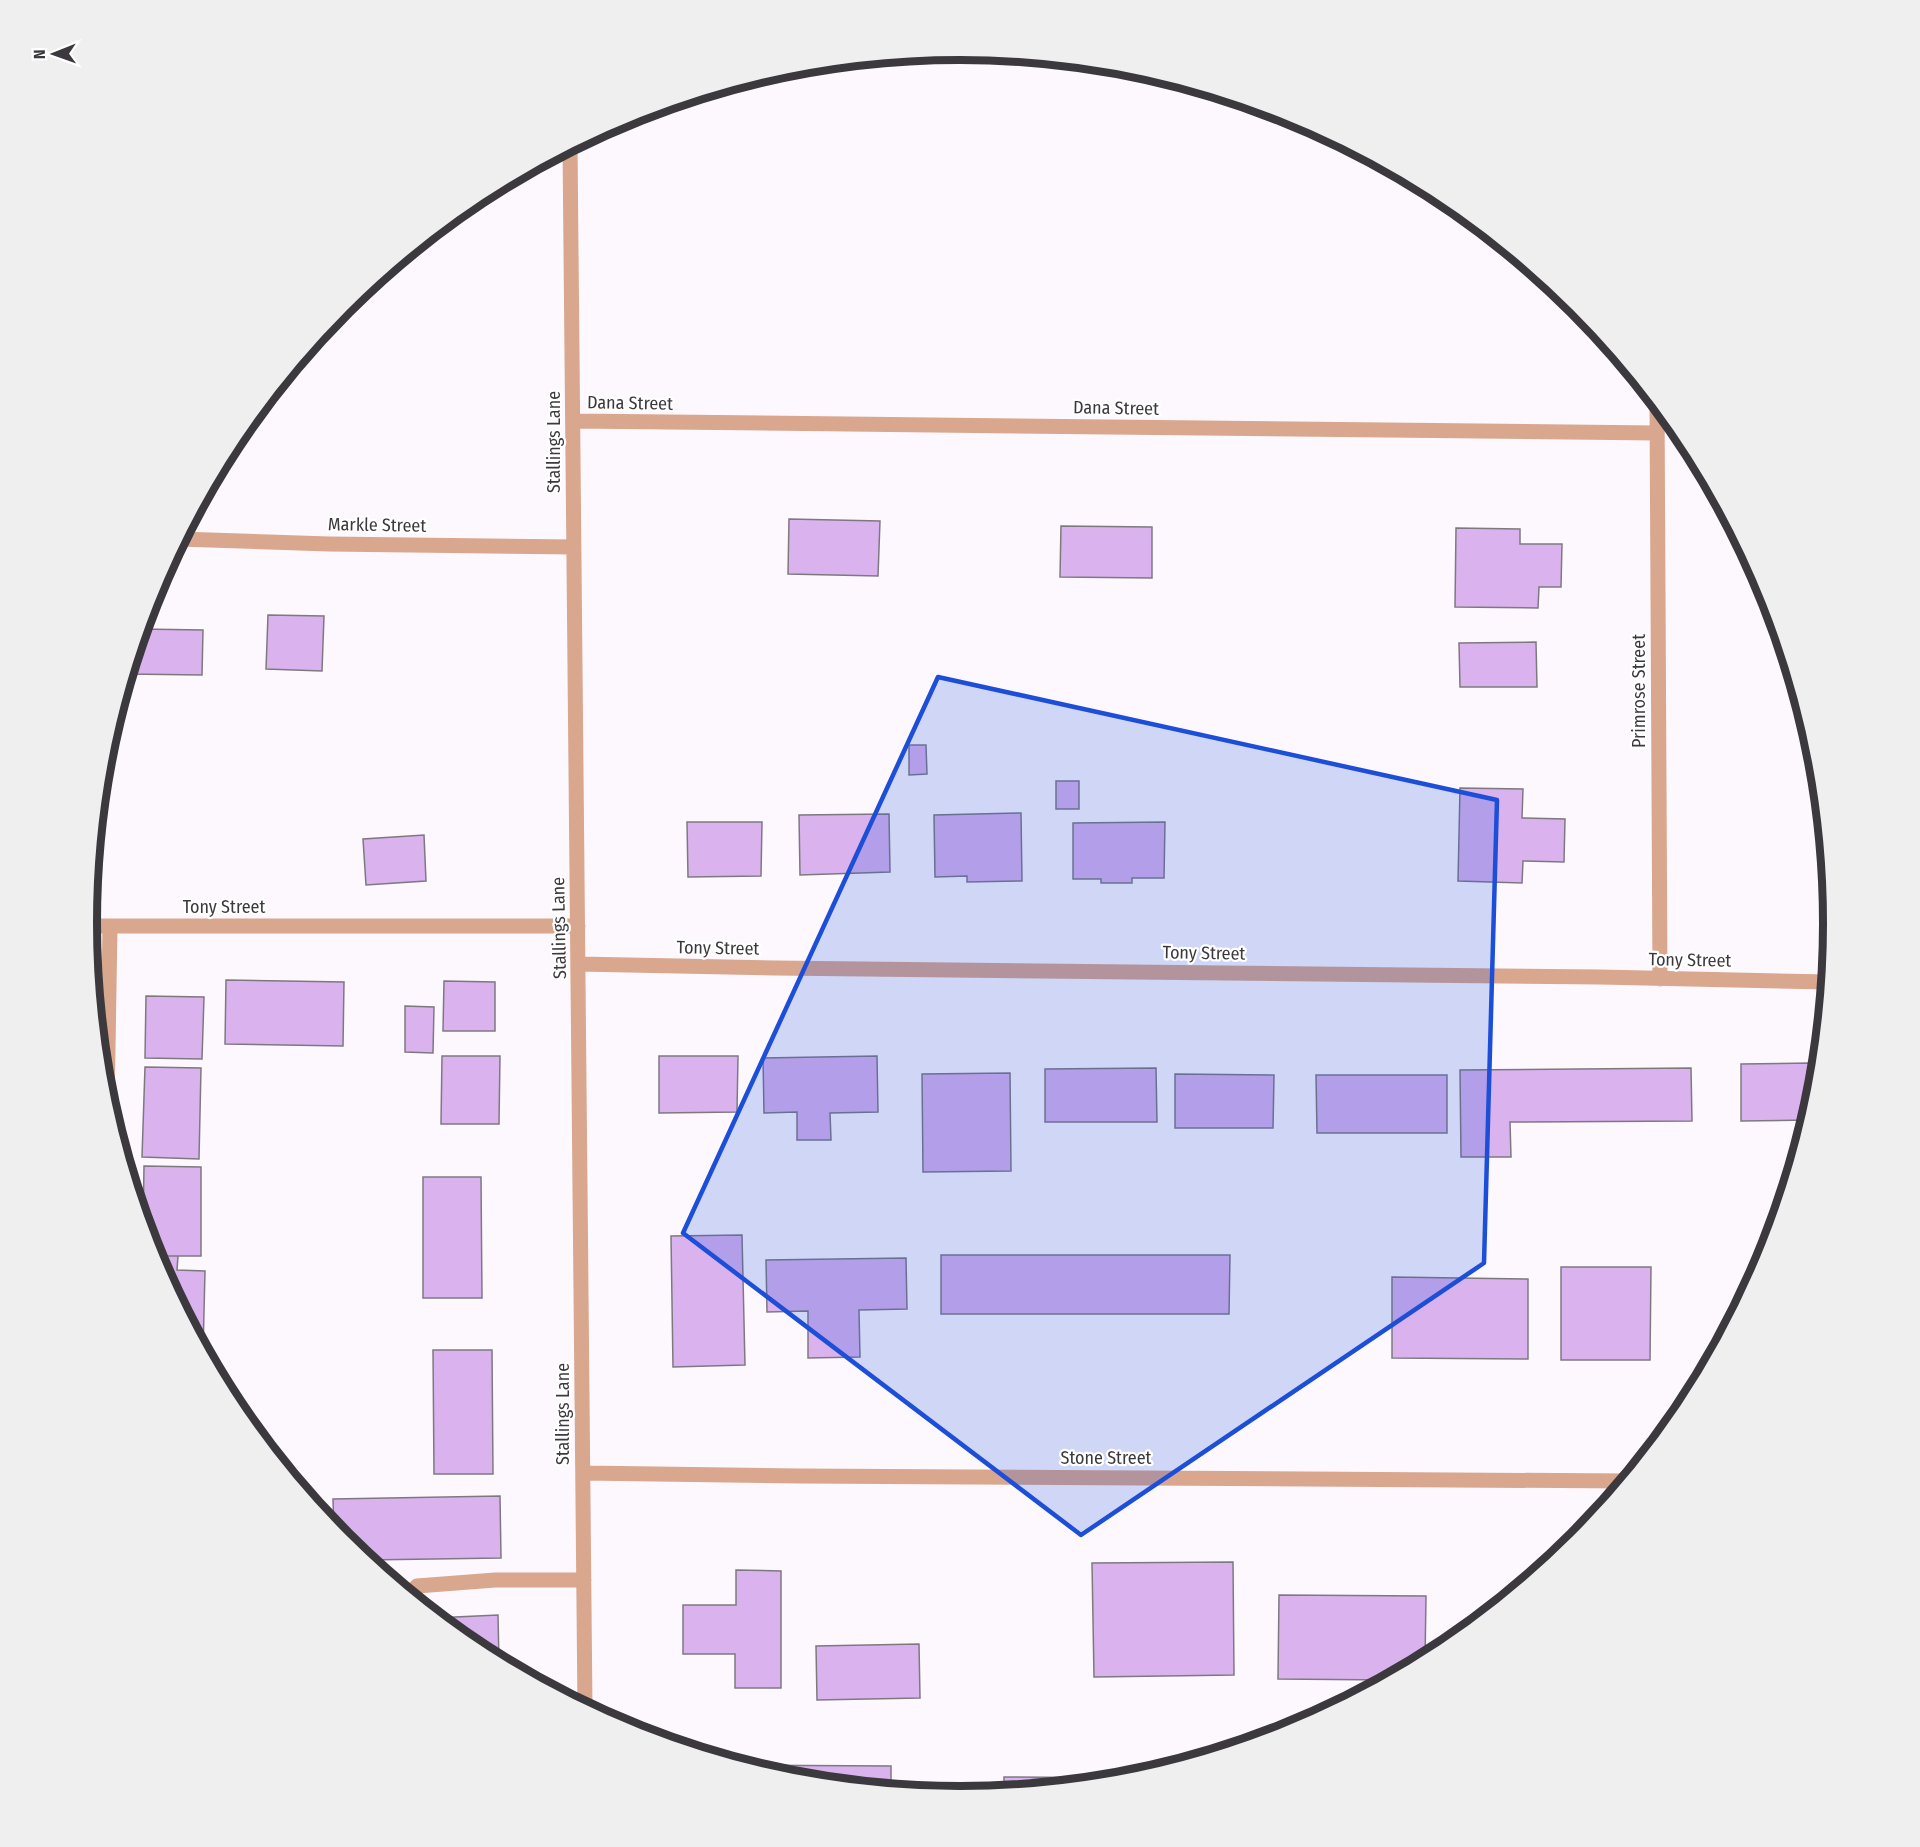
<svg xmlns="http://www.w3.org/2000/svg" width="1920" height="1847" viewBox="0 0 1920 1847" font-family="'Fira Sans Condensed',sans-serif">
  <rect width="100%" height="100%" fill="#fcf8fe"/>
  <path fill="#d9b2ee" stroke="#7e7981" stroke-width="1.5" d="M 789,519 L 880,521 L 878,576 L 788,574 Z
    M 1061,526 L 1152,527 L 1152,578 L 1060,577 Z
    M 1456,528 L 1520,529 L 1520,544 L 1562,544 L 1561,587 L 1539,587 L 1538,608 L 1455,607 Z
    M 268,615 L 324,616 L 322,671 L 266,669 Z
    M 140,629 L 203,630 L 202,675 L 127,674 Z
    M 1536,642 L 1537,687 L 1460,687 L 1459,643 Z
    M 909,745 L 926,745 L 927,774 L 909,775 Z
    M 1056,781 L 1079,781 L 1079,809 L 1056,809 Z
    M 1460,788 L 1523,789 L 1522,818 L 1565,819 L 1564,862 L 1523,861 L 1522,883 L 1458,881 Z
    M 1021,813 L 1022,881 L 967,882 L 967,876 L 935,877 L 934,815 Z
    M 889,814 L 890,872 L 800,875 L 799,815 Z
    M 687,822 L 762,822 L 761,876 L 688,877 Z
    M 1165,822 L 1164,878 L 1132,878 L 1132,883 L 1101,883 L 1101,879 L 1073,879 L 1073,823 Z
    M 424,835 L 426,881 L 366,885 L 363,839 Z
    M 226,980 L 344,982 L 343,1046 L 225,1044 Z
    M 444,981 L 495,982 L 495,1031 L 443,1031 Z
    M 146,996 L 204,997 L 202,1059 L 145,1058 Z
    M 405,1006 L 434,1007 L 433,1053 L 405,1052 Z
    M 442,1056 L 500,1056 L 499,1124 L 441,1124 Z
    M 659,1056 L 738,1056 L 737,1112 L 659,1113 Z
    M 877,1056 L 878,1112 L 830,1113 L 831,1140 L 797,1140 L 797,1112 L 764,1113 L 763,1058 Z
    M 1811,1063 L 1812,1112 L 1809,1120 L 1741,1121 L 1741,1064 Z
    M 145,1067 L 201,1068 L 199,1159 L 142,1157 Z
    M 1156,1068 L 1157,1122 L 1045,1122 L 1045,1069 Z
    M 1691,1068 L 1692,1121 L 1510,1122 L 1511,1157 L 1461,1157 L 1460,1070 Z
    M 1010,1073 L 1011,1171 L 923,1172 L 922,1074 Z
    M 1175,1074 L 1274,1075 L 1273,1128 L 1175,1128 Z
    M 1316,1075 L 1447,1075 L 1447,1133 L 1317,1133 Z
    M 144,1166 L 201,1167 L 201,1256 L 152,1256 L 143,1228 Z
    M 423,1177 L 481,1177 L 482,1298 L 423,1298 Z
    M 742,1235 L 745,1365 L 673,1367 L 671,1236 Z
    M 941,1255 L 1230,1255 L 1229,1314 L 941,1314 Z
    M 152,1256 L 178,1256 L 177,1270 L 205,1271 L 203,1353 Z
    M 906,1258 L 907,1309 L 859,1310 L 860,1357 L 808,1358 L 808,1311 L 767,1312 L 766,1260 Z
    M 1561,1267 L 1651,1267 L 1650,1360 L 1561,1360 Z
    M 1392,1277 L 1528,1279 L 1528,1359 L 1392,1358 Z
    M 433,1350 L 492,1350 L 493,1474 L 434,1474 Z
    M 500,1496 L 501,1558 L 365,1560 L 342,1541 L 334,1532 L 333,1499 Z
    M 1233,1562 L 1234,1675 L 1094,1677 L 1092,1563 Z
    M 736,1570 L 781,1571 L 781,1688 L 735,1688 L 735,1654 L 683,1654 L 683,1605 L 736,1605 Z
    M 1279,1595 L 1426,1596 L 1425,1661 L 1390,1680 L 1278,1679 Z
    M 498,1615 L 499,1663 L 474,1650 L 435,1618 Z
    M 919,1644 L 920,1698 L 817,1700 L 816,1646 Z
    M 739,1765 L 891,1766 L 891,1791 L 789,1781 Z
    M 1004,1777 L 1138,1778 L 1130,1781 L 1004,1793 Z"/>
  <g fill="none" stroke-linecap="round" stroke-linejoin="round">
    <path stroke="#d9a68e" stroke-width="15" d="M 570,146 L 585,1709
      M 1657,402 L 1660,979
      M 574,421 L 1657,433
      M 179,539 L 329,544 L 574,547
      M 86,926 L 578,926
      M 579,964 L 775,968 L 1600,977 L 1828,982
      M 107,1108 L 110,927
      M 583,1473 L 800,1476 L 1628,1481
      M 407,1595 L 417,1586 L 495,1580 L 584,1580"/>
  </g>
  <path fill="#1d4ed8" fill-opacity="0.2" stroke="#1d4ed8" stroke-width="4.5" stroke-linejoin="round" d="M 938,677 L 1497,800 L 1484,1263 L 1081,1535 L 683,1233 Z"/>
  <g text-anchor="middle" stroke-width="4.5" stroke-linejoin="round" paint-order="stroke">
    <g font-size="18" fill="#3b393d" stroke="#fff">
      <text transform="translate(630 403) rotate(1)" y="6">Dana Street</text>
      <text transform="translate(1116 408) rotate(1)" y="6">Dana Street</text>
      <text transform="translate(554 442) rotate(-90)" y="6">Stallings Lane</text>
      <text transform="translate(377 525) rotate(1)" y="6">Markle Street</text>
      <text transform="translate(1639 691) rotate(-90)" y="6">Primrose Street</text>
      <text x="224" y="913">Tony Street</text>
      <text transform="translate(559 928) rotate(-91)" y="6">Stallings Lane</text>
      <text transform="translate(718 948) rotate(1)" y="6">Tony Street</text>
      <text transform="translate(1204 953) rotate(1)" y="6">Tony Street</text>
      <text transform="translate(1690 960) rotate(1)" y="6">Tony Street</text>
      <text transform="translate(563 1414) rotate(-90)" y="6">Stallings Lane</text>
      <text x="1106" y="1464">Stone Street</text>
    </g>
  </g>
  <path d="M0 0H1920V1847H0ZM97 923a863 863 0 1 1 1726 0a863 863 0 1 1-1726 0Z" fill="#efefef" fill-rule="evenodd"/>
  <path fill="none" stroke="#3b393d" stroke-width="8" d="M97 923a863 863 0 1 1 1726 0a863 863 0 1 1-1726 0Z"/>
  <g transform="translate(54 54) rotate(269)" stroke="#ffffff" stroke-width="4.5" paint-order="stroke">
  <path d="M0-4.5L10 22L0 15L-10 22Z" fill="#3b393d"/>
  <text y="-9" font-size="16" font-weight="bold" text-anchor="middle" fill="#3b393d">N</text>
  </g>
</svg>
